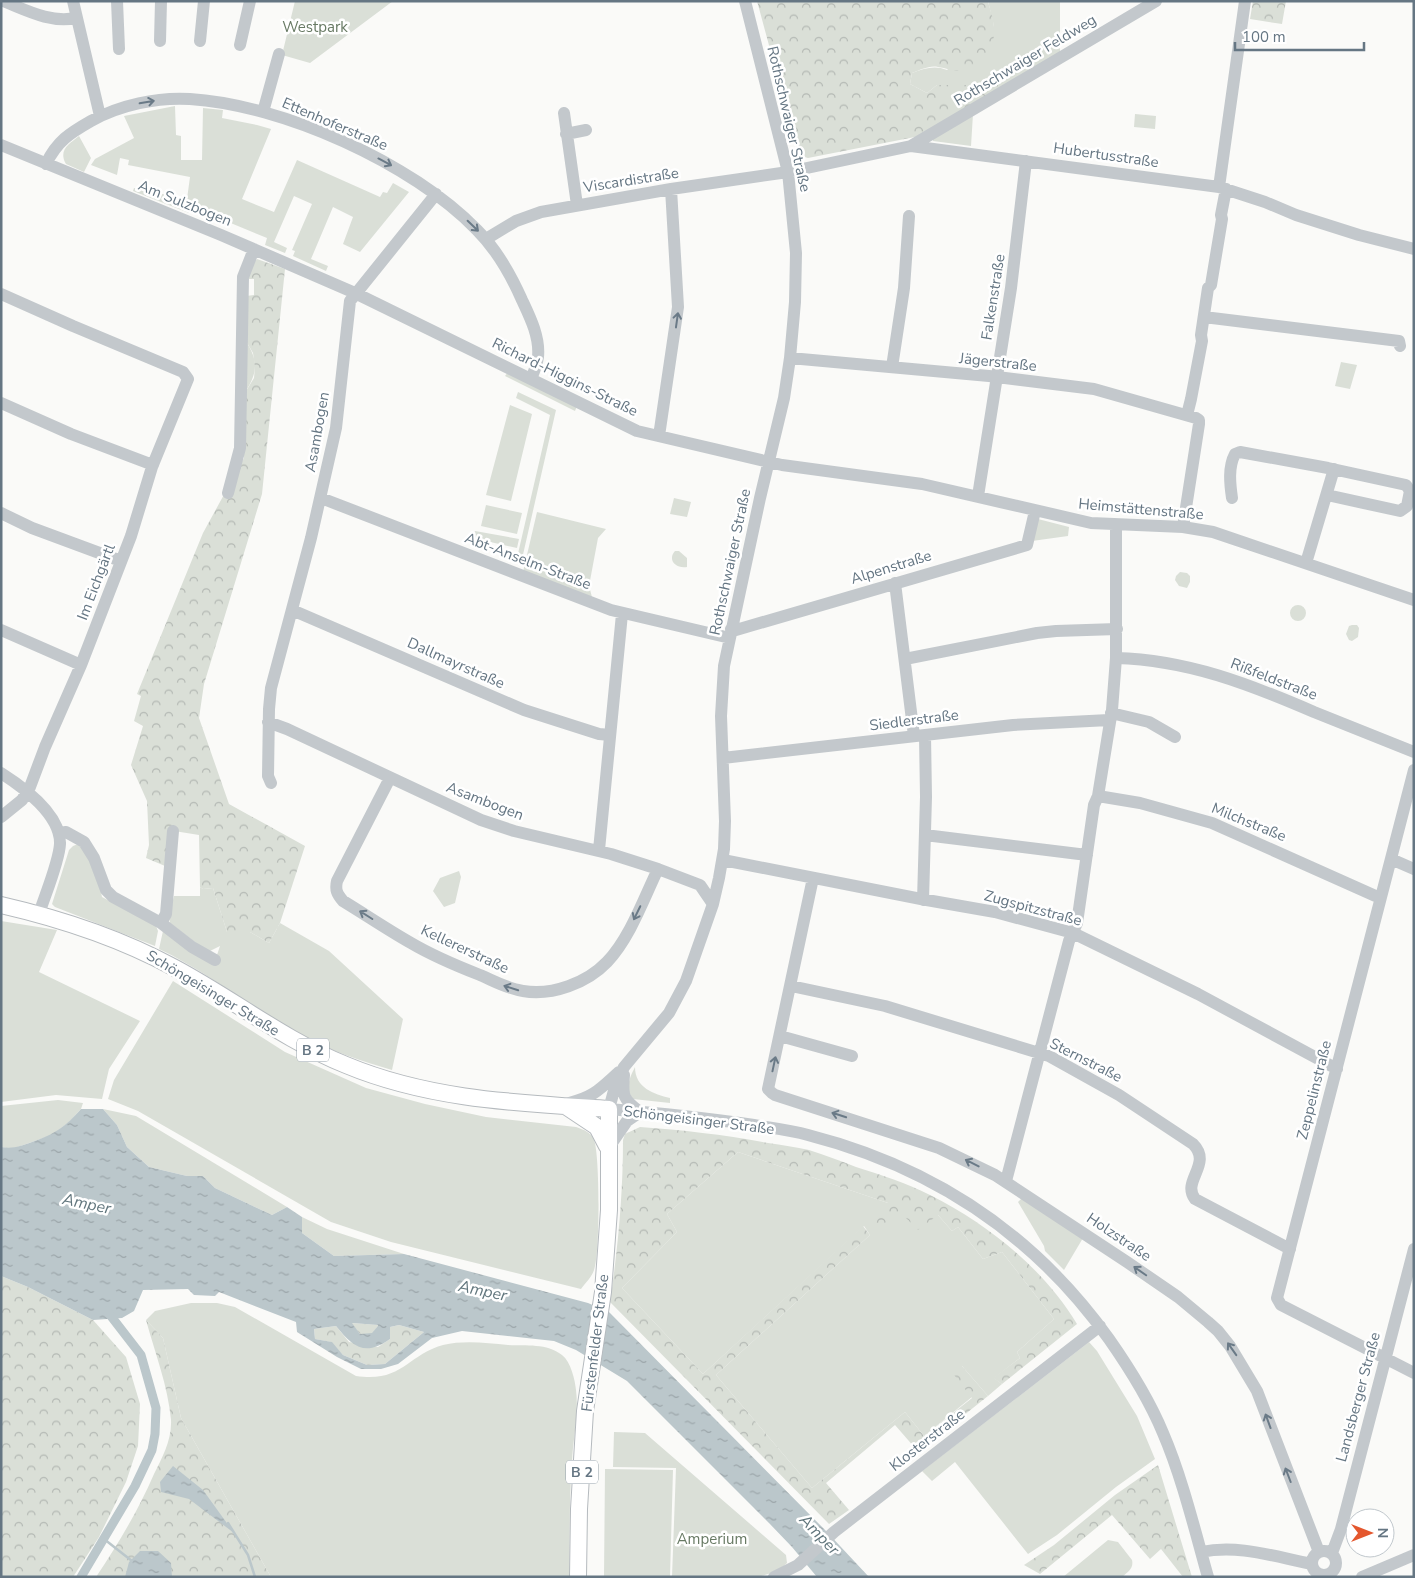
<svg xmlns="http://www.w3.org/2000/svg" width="1415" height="1578" viewBox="0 0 1415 1578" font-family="'Nunito Sans',sans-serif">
  <defs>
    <pattern id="forest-crowns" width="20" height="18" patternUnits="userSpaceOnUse" patternTransform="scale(1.25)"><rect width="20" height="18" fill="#dadfd7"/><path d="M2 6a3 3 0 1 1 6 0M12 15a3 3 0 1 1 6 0" fill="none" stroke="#b4b9b4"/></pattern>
    <pattern id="water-ripples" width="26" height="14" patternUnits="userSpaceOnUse" patternTransform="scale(1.25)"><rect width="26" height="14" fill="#bbc7cb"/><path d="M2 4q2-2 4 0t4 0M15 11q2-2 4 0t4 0" fill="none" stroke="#9ca6aa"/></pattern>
  </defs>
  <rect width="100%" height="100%" fill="#fafaf8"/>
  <path fill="#dadfd7" d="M 295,1 L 393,1 L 310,63 L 282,55 Z
    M 988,1 L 1060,1 L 1060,55 L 1040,67 L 1031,58 L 976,85 L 937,85 L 927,93 L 910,84 L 912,73 C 925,68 935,65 947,70 L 994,26 Z
    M 175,106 L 176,135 L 181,136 L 181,160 L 202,160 L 203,108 L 223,110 L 222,118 L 257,125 L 271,129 L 242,199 L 274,212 L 297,160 L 380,197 L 383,192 L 387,193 L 393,183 L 409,192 L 360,252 L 343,244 L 353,217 L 333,207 L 311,259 L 328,266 L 326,271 L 293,256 L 295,251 L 292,250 L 312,204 L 294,196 L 274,242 L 287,248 L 285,253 L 265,245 L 267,238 L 192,207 L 189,213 L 133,191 L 134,188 L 187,199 L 190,177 L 128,165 L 129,160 L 120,158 L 117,175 L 91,165 L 95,159 L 134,138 L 124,116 Z
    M 973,114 L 971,146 L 933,141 L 933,138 Z
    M 1135,114 L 1156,116 L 1155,129 L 1134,127 Z
    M 79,136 L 91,158 L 84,172 L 66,164 C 58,150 69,144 79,136 Z
    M 246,341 C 258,361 258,371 246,391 Z
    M 1341,362 L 1357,365 L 1350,389 L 1335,386 Z
    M 508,372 L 577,406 L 575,411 L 505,376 Z
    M 518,392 L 556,410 L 522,559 L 517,558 L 550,415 L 516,398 Z
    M 510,405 L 532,414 L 511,501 L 486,495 Z
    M 674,498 L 691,502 L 687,517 L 670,514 Z
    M 486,505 L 522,513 L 517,534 L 481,526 Z
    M 537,512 L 606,529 L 598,538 L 589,586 L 592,597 L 523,572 Z
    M 1038,519 L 1069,527 L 1068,536 L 1032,541 Z
    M 475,531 L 519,539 L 517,548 L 473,538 Z
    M 675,551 L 679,551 L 687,558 L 687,567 C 676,569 667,560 675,551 Z
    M 1180,572 L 1187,573 L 1190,576 L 1190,582 L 1187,588 L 1179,586 L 1175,580 L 1176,576 Z
    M1290 613a8 8 0 1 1 16 0a8 8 0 1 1-16 0Z
    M 1352,625 L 1357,625 L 1359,628 L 1358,637 L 1352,641 L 1349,640 L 1346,634 L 1349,626 Z
    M 78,844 C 92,857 99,879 102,897 L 156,926 L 158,931 L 155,946 L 55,907 L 52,904 L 69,850 L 73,846 Z
    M 459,871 L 461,877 L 455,903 L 444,907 L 433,891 L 440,878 Z
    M 200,887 L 203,889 L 213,888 L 227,932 L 250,932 L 269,943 L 280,923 L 329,951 L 403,1019 L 392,1070 C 361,1061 331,1051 303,1036 C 253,1010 210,973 159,949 L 163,931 L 214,964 L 220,946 L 208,952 L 170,923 L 169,916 L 174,896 L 200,896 Z
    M 1,921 L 57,930 L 39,972 L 140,1021 L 109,1069 L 102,1099 L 56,1095 L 1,1102 Z
    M 173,981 L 285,1052 L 366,1088 L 425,1104 L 486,1117 L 576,1127 C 584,1130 591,1132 594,1140 C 600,1154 600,1255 594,1270 C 592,1277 585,1283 581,1289 L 391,1242 L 331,1222 L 138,1111 L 108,1099 L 114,1080 Z
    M 635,1067 C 635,1088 654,1094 670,1098 L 670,1103 L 633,1099 C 624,1089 630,1077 635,1067 Z
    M 58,1100 L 83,1103 L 81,1109 L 69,1122 L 52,1135 L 12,1149 L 1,1147 L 1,1106 Z
    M 103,1109 L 136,1116 L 287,1207 L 272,1215 L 215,1188 L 203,1176 L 187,1176 L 149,1167 L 127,1147 L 117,1125 Z
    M 738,1152 L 888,1203 L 899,1211 L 938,1215 L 952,1231 L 958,1227 L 983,1259 L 1002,1252 L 1054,1319 L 1017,1352 L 1020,1358 L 994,1378 L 1002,1384 L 988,1396 L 962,1366 L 949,1367 L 972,1397 L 924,1436 L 905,1412 L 812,1488 L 716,1375 L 870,1235 L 864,1226 L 703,1374 L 622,1288 L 677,1232 L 667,1214 Z
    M 1022,1198 L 1083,1238 L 1064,1270 L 1045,1251 L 1044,1246 L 1018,1202 Z
    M 302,1217 L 327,1229 L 404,1254 L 334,1256 L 302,1233 Z
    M 191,1303 L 217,1303 L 235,1307 L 356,1376 C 402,1383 407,1355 443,1345 C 464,1340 487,1343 508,1345 C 526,1346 547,1343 562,1355 C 571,1362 575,1380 576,1390 C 579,1414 573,1438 572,1462 C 569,1500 570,1539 569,1577 L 271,1577 L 181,1418 L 163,1338 L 146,1320 L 155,1311 Z
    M 1089,1342 L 1097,1351 L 1137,1416 L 1155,1459 L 1116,1487 L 1057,1535 L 1028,1554 L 955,1462 L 932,1481 L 922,1471 Z
    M 614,1432 L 645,1433 L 786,1555 L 787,1563 C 779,1571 769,1574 758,1577 L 672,1577 L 676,1468 L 613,1467 Z
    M 605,1469 L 673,1470 L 670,1577 L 604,1577 Z
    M 1108,1540 L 1118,1542 L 1132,1560 C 1134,1568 1128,1572 1122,1577 L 1063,1577 Z"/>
  <path fill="url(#forest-crowns)" d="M 757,1 L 988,1 C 990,10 994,19 994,28 C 995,49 985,71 961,71 C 952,71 946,68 938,67 C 930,65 920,70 912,73 L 910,84 L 927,93 L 937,85 L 976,85 L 1031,58 L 1037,60 L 1040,67 L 920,136 L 808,158 L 801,156 L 798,152 Z
    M 1253,1 L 1286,1 L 1282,24 L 1250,19 Z
    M 257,259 L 285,269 L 262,494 L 204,684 L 199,718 L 229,804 L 305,846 L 280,923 L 269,943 L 250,932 L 227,932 L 213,888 L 203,889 L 200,887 L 199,835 L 168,830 L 165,866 L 146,858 L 149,845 L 147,801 L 131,765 L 143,726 L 134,721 L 141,696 L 137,694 L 203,533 L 244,458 L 243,403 L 246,391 L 254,378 L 255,367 L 253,353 L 246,341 L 246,296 L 254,295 L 254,279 L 248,279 L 253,264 Z
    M 640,1127 C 683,1130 726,1135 768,1143 C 782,1145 796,1147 809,1150 C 825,1155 841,1161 856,1167 C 881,1175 907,1183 930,1195 C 988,1224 1044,1269 1077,1324 L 1002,1384 L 993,1378 L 1020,1358 L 1017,1352 L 1054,1319 L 1002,1252 L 983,1259 L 958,1227 L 952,1231 L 938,1215 L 918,1230 L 899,1211 L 877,1230 L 869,1221 L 888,1203 L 738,1152 L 667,1214 L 677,1232 L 622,1288 L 703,1374 L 863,1226 L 870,1235 L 716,1375 L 812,1488 L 905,1412 L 924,1436 L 972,1398 L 948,1367 L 952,1364 L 962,1366 L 988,1396 L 924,1447 L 915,1448 L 895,1425 L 826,1483 L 849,1510 L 829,1524 L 610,1302 C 618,1248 623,1194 623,1140 L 625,1134 Z
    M 1,1276 L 28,1287 L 93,1320 L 126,1357 L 140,1404 L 138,1446 L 126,1482 L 99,1537 L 73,1577 L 1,1577 Z
    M 146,1320 L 163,1338 L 181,1418 L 271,1577 L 96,1577 C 118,1544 138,1511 154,1474 C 162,1458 172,1440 171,1420 C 168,1386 155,1353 146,1320 Z
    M 351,1323 L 379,1325 L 372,1334 L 360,1334 Z
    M 399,1325 L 424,1332 L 385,1364 L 367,1365 L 343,1355 L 331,1342 L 315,1339 L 314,1329 L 336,1326 L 349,1342 L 378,1347 L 390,1339 L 390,1327 Z
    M 1158,1465 L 1192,1577 L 1183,1577 L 1161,1549 L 1150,1559 L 1112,1515 L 1040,1574 L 1024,1565 L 1054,1545 L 1115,1495 Z"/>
  <path fill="url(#water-ripples)" fill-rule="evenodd" d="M 81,1109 L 103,1109 L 117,1125 L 127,1147 L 149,1167 L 187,1176 L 203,1176 L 215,1188 L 272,1215 L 287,1207 L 302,1217 L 302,1233 L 334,1256 L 404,1254 L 588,1303 L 609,1312 L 826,1531 L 869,1577 L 817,1577 L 792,1547 L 769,1523 L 627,1381 L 576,1350 L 554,1341 L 462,1331 L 432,1338 L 398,1364 L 381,1369 L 361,1369 L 337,1357 L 297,1332 L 296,1322 L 219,1292 L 215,1296 L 194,1295 L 188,1289 L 143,1290 L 134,1311 L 122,1318 L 93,1320 L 28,1287 L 1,1276 L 1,1147 C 14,1149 20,1146 32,1142 C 55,1134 65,1127 81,1109 ZM 352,1323 L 378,1325 L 378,1326 L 372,1333 L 360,1334 ZM 399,1325 L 424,1332 L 385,1364 L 367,1365 L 343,1355 L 332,1342 L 315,1339 L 314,1329 L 336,1326 C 353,1347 365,1357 390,1339 L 390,1327 Z
    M 173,1466 L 203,1490 L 234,1533 L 189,1499 L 161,1492 L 160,1482 Z
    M 140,1551 L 158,1551 L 171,1563 L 172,1577 L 125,1577 L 129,1562 Z"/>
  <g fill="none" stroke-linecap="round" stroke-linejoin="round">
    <path stroke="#bbc7cb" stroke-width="2.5" d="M 228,1523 L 248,1555 L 255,1577
      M 104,1539 L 132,1561"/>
    <path stroke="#bbc7cb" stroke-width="9" d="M 81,1577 L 135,1486 L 152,1450 L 155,1434 L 156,1408 L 141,1355 L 107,1311"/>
    <g stroke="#b5babe" stroke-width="18">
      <path id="major" d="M 1,905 C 62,919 120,938 175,968 C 233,999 284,1040 346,1065 C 430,1100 519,1103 609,1109 L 609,1210 L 603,1292 L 585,1411 L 579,1509 L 578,1577
        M 567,1107 L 597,1127 L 607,1146"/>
    </g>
    <path stroke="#c3c8cc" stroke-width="12" d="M 3,1 C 28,11 50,23 76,18
      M 73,1 L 100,116
      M 117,1 L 119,49
      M 745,1 L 788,172 L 796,253 L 795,302 L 790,358 L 784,398 L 760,498 L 724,666 L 721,716 L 725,821 L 724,849 L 719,878 L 713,904 L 686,981 L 669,1013 L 624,1067 L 616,1083 L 609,1109 C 658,1113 706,1118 754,1125 C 772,1128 790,1130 808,1135 C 933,1167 1034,1234 1109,1339 C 1130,1369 1149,1399 1163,1433 C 1182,1477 1195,1531 1208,1577
      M 160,41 L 161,1
      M 200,41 L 204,1
      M 240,45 L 250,1
      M 263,112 L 279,54
      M 564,113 L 577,205
      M 566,134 L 586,130
      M 1,145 L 221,235 L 355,293 L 637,431 L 782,465 L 922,484 L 1091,523 L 1183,527 L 1213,532 L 1414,600
      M 911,146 L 1156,1
      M 46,164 C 57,141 70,133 91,121 C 120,105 157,97 190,99 C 283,105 412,163 477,230 C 496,249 511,275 522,300 C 530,317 540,337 538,357 C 537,364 534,372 531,379
      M 1219,187 L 1245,1
      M 486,239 L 516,221 L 541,212 L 671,189 L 788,172 L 911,146 L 1219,187 L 1265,202 L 1296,215 L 1359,235 L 1414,249
      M 1,294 L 73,326 L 183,372 L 188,379 L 152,467 L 131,536 L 81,665 L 45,747 L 30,787 L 22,800 L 1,817
      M 1204,317 L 1399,341 L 1400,346
      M 790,358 L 989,376 L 1094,389 L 1196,418 L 1199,420 L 1199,424 L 1183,527
      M 892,367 L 904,288 L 909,216
      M 1,403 L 71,434 L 153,465
      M 1187,415 L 1191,399 L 1202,341 L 1201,335 L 1208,288 L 1211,285 L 1222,219 L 1221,215 L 1226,189
      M 659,436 L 678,307 L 671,189
      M 228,493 L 240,448 L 243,277 L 254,249
      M 978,496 L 1011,288 L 1026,161
      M 321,498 L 611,610 L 730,638
      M 1232,498 C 1230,484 1228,467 1235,454 L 1240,452 L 1328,468 L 1406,485 L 1410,491 L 1407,506 L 1400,511 L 1327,495
      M 1,513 L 32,528 L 121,561
      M 1306,563 L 1334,469
      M 895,583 L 914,736
      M 292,610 L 524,710 L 599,734 L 610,735
      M 731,629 L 736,630 L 1027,545 L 1035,511
      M 1,630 L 81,665
      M 1116,658 C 1188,660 1249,684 1314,712 C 1347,725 1381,739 1414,752
      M 905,659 L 1037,633 L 1056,631 L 1117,629
      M 1111,713 L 1149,722 L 1175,737
      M 268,722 L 287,729 L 481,820 L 514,831 L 611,854 L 658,869 L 700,885 L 713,904
      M 723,758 L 1013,725 L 1109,720
      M 1414,770 L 1277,1298 L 1281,1305 L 1414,1373
      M 1,773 C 23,787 61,815 60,844 C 59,862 45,895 39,914
      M 390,778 L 337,881 C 335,890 337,894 343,901 C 366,915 388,930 411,943 C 433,956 457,966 480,975 C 494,981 508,989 523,991 C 552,996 587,983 607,962 C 630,938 644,898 658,869
      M 271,783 L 268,776 L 269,709 L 271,688 L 311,538 L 336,428 L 350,301 L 436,194
      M 1098,796 L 1140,803 L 1212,823 L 1380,898
      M 59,833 L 66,832 L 84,842 L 94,858 L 106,890 L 113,897 L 161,923 L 192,947 L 215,960
      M 925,835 L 1087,855
      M 599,850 L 622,614
      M 1391,859 L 1414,869
      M 723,860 L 921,899 L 995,912 L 1073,933 L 1198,994 L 1337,1069
      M 813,878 L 768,1089 L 772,1093 L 775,1095 L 939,1148 L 995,1175 L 1127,1262 L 1178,1297 L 1208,1322 L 1218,1331 L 1230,1346 L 1257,1391 L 1319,1552
      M 923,900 L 926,797 L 925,735
      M 161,923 L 166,914 L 173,831
      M 791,986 L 885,1006 L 1049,1056 L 1119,1095 L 1193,1144 C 1213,1164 1181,1181 1195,1199 L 1290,1249
      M 780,1036 L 852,1056
      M 624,1075 C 622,1096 623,1099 640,1112
      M 569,1103 C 594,1097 600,1089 619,1072
      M 609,1147 L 627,1121 L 640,1112
      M 1006,1181 L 1069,941 L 1077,923 L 1094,805 L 1098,796 L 1112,710 L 1116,658 L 1116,525
      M1312 1563a12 12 0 1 1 24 0a12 12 0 1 1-24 0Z
      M 1201,1552 C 1239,1544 1275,1557 1312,1564
      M 1332,1553 L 1341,1529 L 1414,1249
      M 774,1577 L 798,1565 L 834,1532 L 1100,1326
      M 1362,1577 L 1414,1555"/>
    <use href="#major" stroke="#fff" stroke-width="16"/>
  </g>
  <defs><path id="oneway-shaft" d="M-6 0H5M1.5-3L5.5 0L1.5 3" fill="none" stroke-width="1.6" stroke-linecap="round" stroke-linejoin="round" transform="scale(1.25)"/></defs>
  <g stroke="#6a7a87">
    <use href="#oneway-shaft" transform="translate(147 102) rotate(-10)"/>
    <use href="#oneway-shaft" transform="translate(385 162) rotate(28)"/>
    <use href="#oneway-shaft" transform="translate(473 226) rotate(44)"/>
    <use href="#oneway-shaft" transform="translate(677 320) rotate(-82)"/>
    <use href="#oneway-shaft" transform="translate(637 913) rotate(116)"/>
    <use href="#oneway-shaft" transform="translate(366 915) rotate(-148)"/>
    <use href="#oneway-shaft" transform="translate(511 988) rotate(-162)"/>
    <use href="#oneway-shaft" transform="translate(774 1064) rotate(-78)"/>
    <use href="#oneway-shaft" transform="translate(839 1115) rotate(-162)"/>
    <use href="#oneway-shaft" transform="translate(972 1163) rotate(-153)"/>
    <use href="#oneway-shaft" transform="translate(1140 1271) rotate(-145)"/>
    <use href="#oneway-shaft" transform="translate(1232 1349) rotate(-125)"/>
    <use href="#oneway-shaft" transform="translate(1268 1421) rotate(-110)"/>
    <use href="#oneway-shaft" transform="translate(1288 1475) rotate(-111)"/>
  </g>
  <g text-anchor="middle" stroke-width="5" stroke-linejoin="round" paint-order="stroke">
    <g fill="#fff" stroke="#939fa8" stroke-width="1">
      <rect x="297" y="1038.5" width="32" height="23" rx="4"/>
      <rect x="566" y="1460.5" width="32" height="23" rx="4"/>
    </g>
    <g font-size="14" font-weight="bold" fill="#657683">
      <text x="313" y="1055">B 2</text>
      <text x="582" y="1477">B 2</text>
    </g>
    <g font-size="15" fill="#687a64" stroke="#fff">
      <text x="315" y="32">Westpark</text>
      <text x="712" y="1544">Amperium</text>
    </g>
    <g font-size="15" fill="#657683" stroke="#fff">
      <text transform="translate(1025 60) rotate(-31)" y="5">Rothschwaiger Feldweg</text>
      <text transform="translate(789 119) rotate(77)" y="5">Rothschwaiger Straße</text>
      <text transform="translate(335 124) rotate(23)" y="5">Ettenhoferstraße</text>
      <text transform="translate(1106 155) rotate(8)" y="5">Hubertusstraße</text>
      <text transform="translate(631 180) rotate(-9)" y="5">Viscardistraße</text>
      <text transform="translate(185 203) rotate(22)" y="5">Am Sulzbogen</text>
      <text transform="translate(993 297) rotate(-81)" y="5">Falkenstraße</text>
      <text transform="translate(998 362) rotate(6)" y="5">Jägerstraße</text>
      <text transform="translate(565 377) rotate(26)" y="5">Richard-Higgins-Straße</text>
      <text transform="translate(317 432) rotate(-80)" y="5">Asambogen</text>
      <text transform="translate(1141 509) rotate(5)" y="5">Heimstättenstraße</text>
      <text transform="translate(528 561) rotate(21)" y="5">Abt-Anselm-Straße</text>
      <text transform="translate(730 562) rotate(-78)" y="5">Rothschwaiger Straße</text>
      <text transform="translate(891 567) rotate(-17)" y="5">Alpenstraße</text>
      <text transform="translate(96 582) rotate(-69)" y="5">Im Eichgärtl</text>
      <text transform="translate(456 663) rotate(24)" y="5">Dallmayrstraße</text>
      <text transform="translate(1274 679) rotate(21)" y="5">Rißfeldstraße</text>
      <text transform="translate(914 720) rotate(-7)" y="5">Siedlerstraße</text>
      <text transform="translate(485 801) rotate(21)" y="5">Asambogen</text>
      <text transform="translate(1249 822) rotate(22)" y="5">Milchstraße</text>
      <text transform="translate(1033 908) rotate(15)" y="5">Zugspitzstraße</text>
      <text transform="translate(465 949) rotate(25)" y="5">Kellererstraße</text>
      <text transform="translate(213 993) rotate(31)" y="5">Schöngeisinger Straße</text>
      <text transform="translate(1086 1060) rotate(27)" y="5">Sternstraße</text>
      <text transform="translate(1314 1090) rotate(-76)" y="5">Zeppelinstraße</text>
      <text transform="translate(699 1120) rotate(7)" y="5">Schöngeisinger Straße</text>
      <text transform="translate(1119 1237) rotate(34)" y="5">Holzstraße</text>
      <text transform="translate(595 1343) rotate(-83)" y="5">Fürstenfelder Straße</text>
      <text transform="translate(1358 1397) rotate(-75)" y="5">Landsberger Straße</text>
      <text transform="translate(927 1440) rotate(-38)" y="5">Klosterstraße</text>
    </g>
    <g font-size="16" font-style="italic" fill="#60757c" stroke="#fff">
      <text transform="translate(87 1203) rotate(12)" y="6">Amper</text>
      <text transform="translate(483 1290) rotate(12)" y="6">Amper</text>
      <text transform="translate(820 1534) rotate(46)" y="6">Amper</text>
    </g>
  </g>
  <rect width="1415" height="1578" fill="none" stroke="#657683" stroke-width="5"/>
  <g transform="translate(1370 1533) rotate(90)"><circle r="24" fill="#ffffff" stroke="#c1c8cd"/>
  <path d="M0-4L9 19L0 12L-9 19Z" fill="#e4572e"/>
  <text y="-8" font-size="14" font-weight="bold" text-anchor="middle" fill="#657683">N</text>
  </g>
  <path d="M1235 42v8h129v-8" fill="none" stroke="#657683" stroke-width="2.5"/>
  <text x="1242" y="42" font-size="15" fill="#657683" stroke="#ffffff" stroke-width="4" paint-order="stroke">100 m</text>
</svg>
